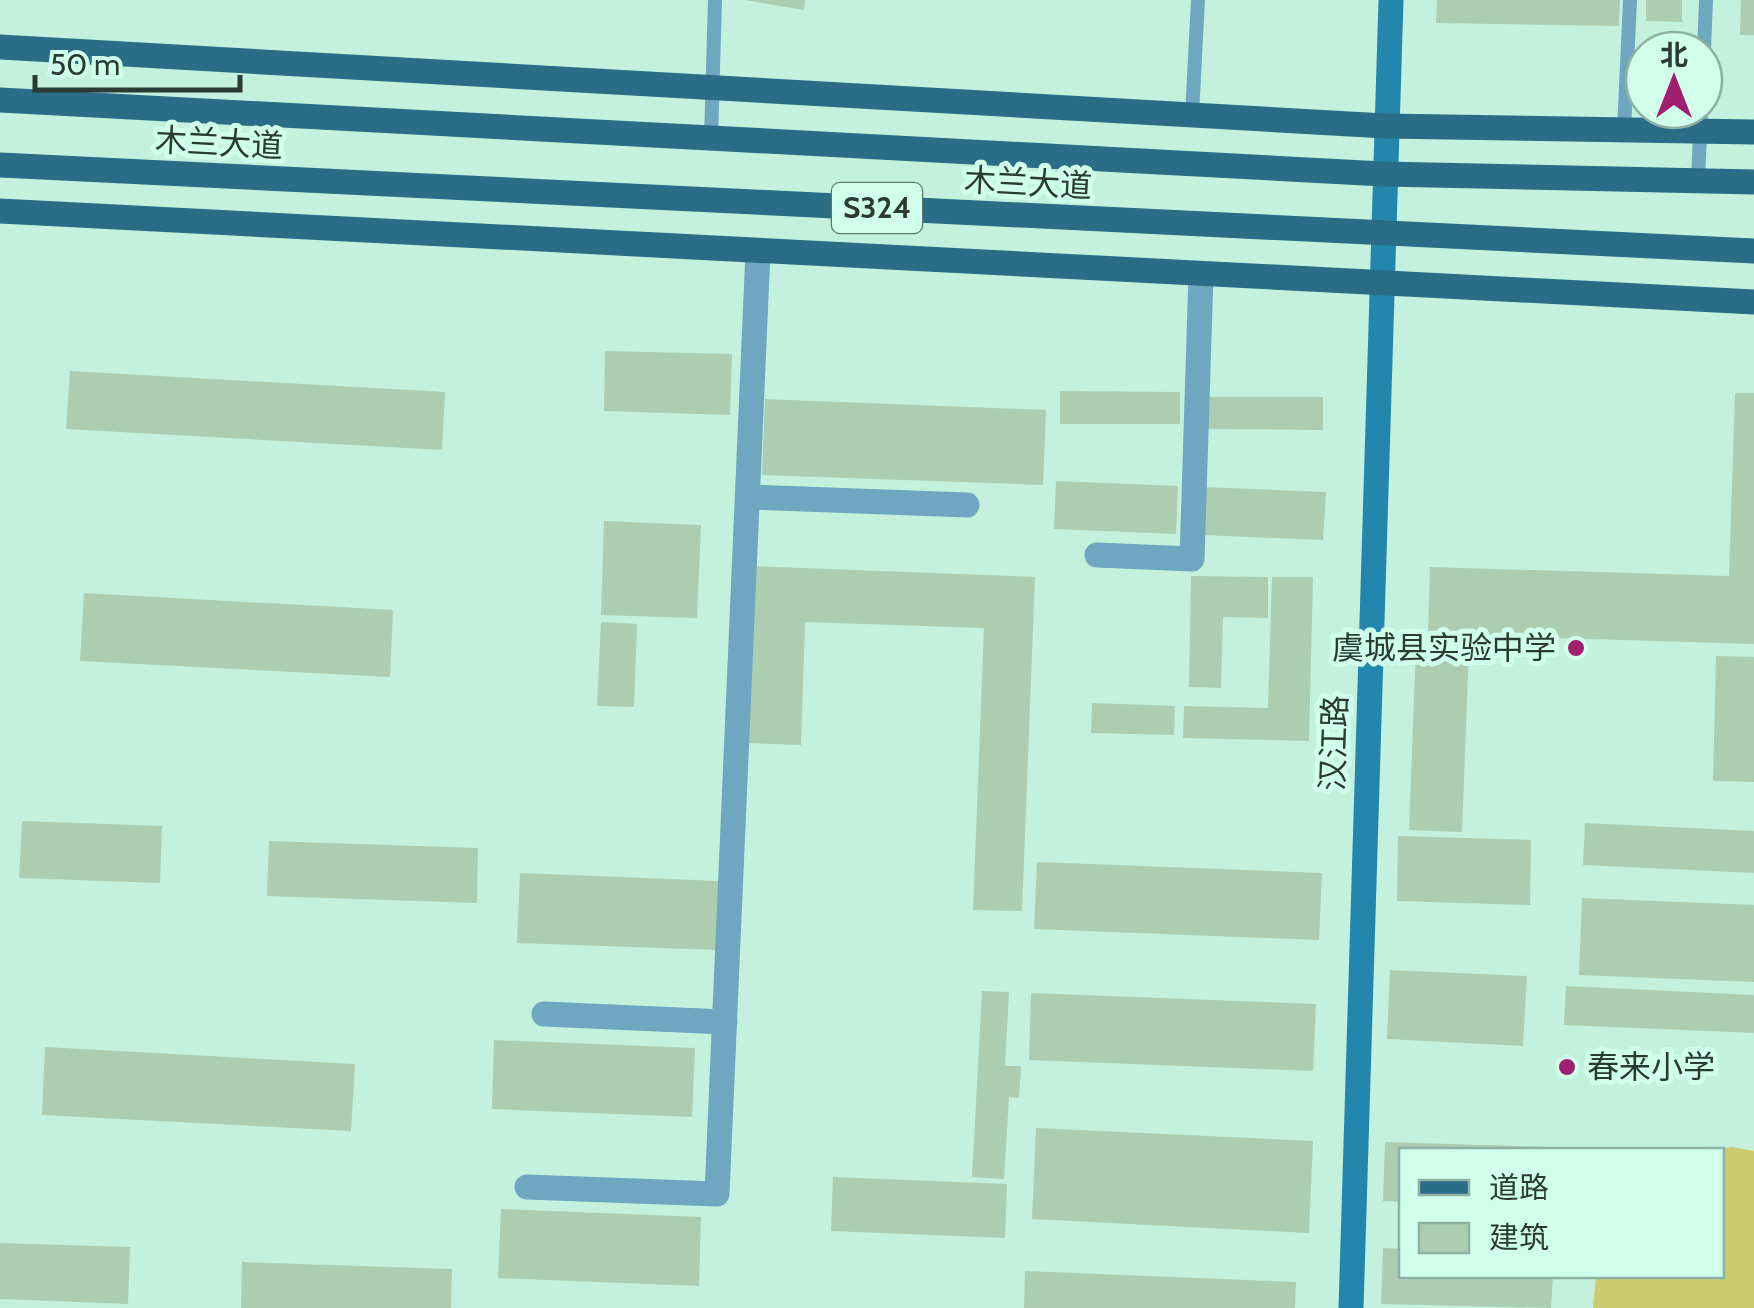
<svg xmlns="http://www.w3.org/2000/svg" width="1754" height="1308" viewBox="0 0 1754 1308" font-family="Cabin,'Noto Sans SC',sans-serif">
  <rect width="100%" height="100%" fill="#c3f1de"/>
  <path fill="#cccc6f" d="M 1732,1147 L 1754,1151 L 1754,1308 L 1593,1308 L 1596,1276 L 1722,1276 L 1722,1150 L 1714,1150 Z"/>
  <path fill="#accdb0" d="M 745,0 L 805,0 L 804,10 Z
    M 1437,0 L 1620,0 L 1619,26 L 1436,23 Z
    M 1646,0 L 1682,0 L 1682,22 L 1646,21 Z
    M 1741,0 L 1754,0 L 1754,35 L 1740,35 Z
    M 605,351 L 732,354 L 730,415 L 604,411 Z
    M 70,371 L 445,392 L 442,450 L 66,429 Z
    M 1060,391 L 1180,392 L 1180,424 L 1060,424 Z
    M 1735,393 L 1754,393 L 1754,644 L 1428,634 L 1430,567 L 1729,576 Z
    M 1202,397 L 1323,397 L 1323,430 L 1202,429 Z
    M 765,399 L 1046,410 L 1043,485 L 762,475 Z
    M 1056,481 L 1178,486 L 1176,534 L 1054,529 Z
    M 1203,487 L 1326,492 L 1323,540 L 1202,535 Z
    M 604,521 L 701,525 L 697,618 L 601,615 Z
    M 751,566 L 1035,577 L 1022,911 L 973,910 L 984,628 L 805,622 L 801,745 L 745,743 Z
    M 1191,576 L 1268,577 L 1268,618 L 1223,617 L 1221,688 L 1189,687 Z
    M 1272,577 L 1313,577 L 1309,741 L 1183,738 L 1184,706 L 1268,708 Z
    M 84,593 L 393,610 L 390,677 L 80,661 Z
    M 601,622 L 637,624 L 634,707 L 597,706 Z
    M 1416,646 L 1469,648 L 1462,832 L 1409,830 Z
    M 1716,656 L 1754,657 L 1754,782 L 1713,781 Z
    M 1092,703 L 1175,706 L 1174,735 L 1091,733 Z
    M 22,821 L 162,826 L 160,883 L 19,878 Z
    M 1585,823 L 1754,831 L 1754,873 L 1583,865 Z
    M 1398,836 L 1531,840 L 1530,905 L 1397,901 Z
    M 269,841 L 478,848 L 477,903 L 267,896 Z
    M 1037,862 L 1322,873 L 1319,940 L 1034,929 Z
    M 520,873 L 720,881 L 718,950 L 517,943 Z
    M 1582,898 L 1754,905 L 1754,982 L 1579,975 Z
    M 1390,970 L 1527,976 L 1523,1046 L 1387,1039 Z
    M 1566,986 L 1754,995 L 1754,1033 L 1564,1025 Z
    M 982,991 L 1009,992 L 1005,1066 L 1021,1066 L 1019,1098 L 1009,1097 L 1004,1179 L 972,1177 Z
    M 1031,993 L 1316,1004 L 1313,1071 L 1029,1060 Z
    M 494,1040 L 695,1048 L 692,1117 L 492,1109 Z
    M 45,1047 L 355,1064 L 351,1131 L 42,1115 Z
    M 1036,1128 L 1313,1141 L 1309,1233 L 1032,1219 Z
    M 1385,1142 L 1551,1147 L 1551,1150 L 1402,1150 L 1402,1202 L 1383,1201 Z
    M 833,1177 L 1007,1184 L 1005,1238 L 831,1231 Z
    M 501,1209 L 701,1217 L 699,1286 L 498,1278 Z
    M 0,1243 L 130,1247 L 128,1304 L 0,1299 Z
    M 1383,1248 L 1402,1249 L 1402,1276 L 1553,1276 L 1551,1308 L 1381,1304 Z
    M 242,1262 L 452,1269 L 451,1308 L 241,1308 Z
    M 1025,1271 L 1296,1282 L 1295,1308 L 1024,1308 Z"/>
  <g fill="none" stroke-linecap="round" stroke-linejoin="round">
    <path stroke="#70a7c0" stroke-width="14" d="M 1704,50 L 1706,0
      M 1192,115 L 1198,0
      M 1624,130 L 1630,0
      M 711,138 L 715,0
      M 1698,180 L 1701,110"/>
    <path stroke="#70a7c0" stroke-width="25" d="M 748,497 L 967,505
      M 1097,555 L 1192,559 L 1201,275
      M 544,1014 L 725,1022
      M 527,1187 L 717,1194 L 758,251"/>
    <path stroke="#2387ad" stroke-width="25" d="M 1351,1308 L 1391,0"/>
    <path stroke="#2b6c87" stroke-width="25" d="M 0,47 L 1385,126 L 1754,132
      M 0,100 L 1383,174 L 1754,182
      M 0,165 L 1754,251
      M 0,211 L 1754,302"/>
  </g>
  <g fill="#a11f6f" stroke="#d0ffec" stroke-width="4">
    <circle cx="1576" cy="648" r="10"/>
    <circle cx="1567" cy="1067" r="10"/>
  </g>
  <g text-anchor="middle" stroke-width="10" stroke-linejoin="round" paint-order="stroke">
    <rect fill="#d0ffec" stroke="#5b766b" stroke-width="2.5" x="832" y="183" width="90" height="50" rx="8"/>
    <g font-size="30" font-weight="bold" fill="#293b34">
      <text x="877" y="218">S324</text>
    </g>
    <g font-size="32" fill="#293b34" stroke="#d0ffec">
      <text transform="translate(219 143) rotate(3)" y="11">木兰大道</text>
      <text transform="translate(1028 183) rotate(3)" y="11">木兰大道</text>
      <text transform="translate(1334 743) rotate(-88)" y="11">汉江路</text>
    </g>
    <g font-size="32" fill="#293b34" stroke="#d0ffec" text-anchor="end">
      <text x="1556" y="659">虞城县实验中学</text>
      <text x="1587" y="1078" text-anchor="start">春来小学</text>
    </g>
  </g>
  <rect x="1399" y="1148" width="325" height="130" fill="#d0ffec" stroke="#8db1a2" stroke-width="2.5"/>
  <rect x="1419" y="1180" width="50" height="15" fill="#2b6c87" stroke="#8db1a2" stroke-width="2.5"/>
  <text x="1489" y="1198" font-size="30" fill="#293b34">道路</text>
  <rect x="1419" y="1223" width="50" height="30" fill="#accdb0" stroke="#8db1a2" stroke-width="2.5"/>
  <text x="1489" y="1248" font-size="30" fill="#293b34">建筑</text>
  <g transform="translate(1674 80)"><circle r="48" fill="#d0ffec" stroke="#8db1a2" stroke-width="2.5"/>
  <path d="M0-8L18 38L0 25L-18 38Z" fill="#a11f6f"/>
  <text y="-15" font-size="28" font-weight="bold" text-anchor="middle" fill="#293b34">北</text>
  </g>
  <path d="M35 75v15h205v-15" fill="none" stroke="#293b34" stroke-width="5"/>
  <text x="50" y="75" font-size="30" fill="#293b34" stroke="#d0ffec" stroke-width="8" paint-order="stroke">50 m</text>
</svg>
